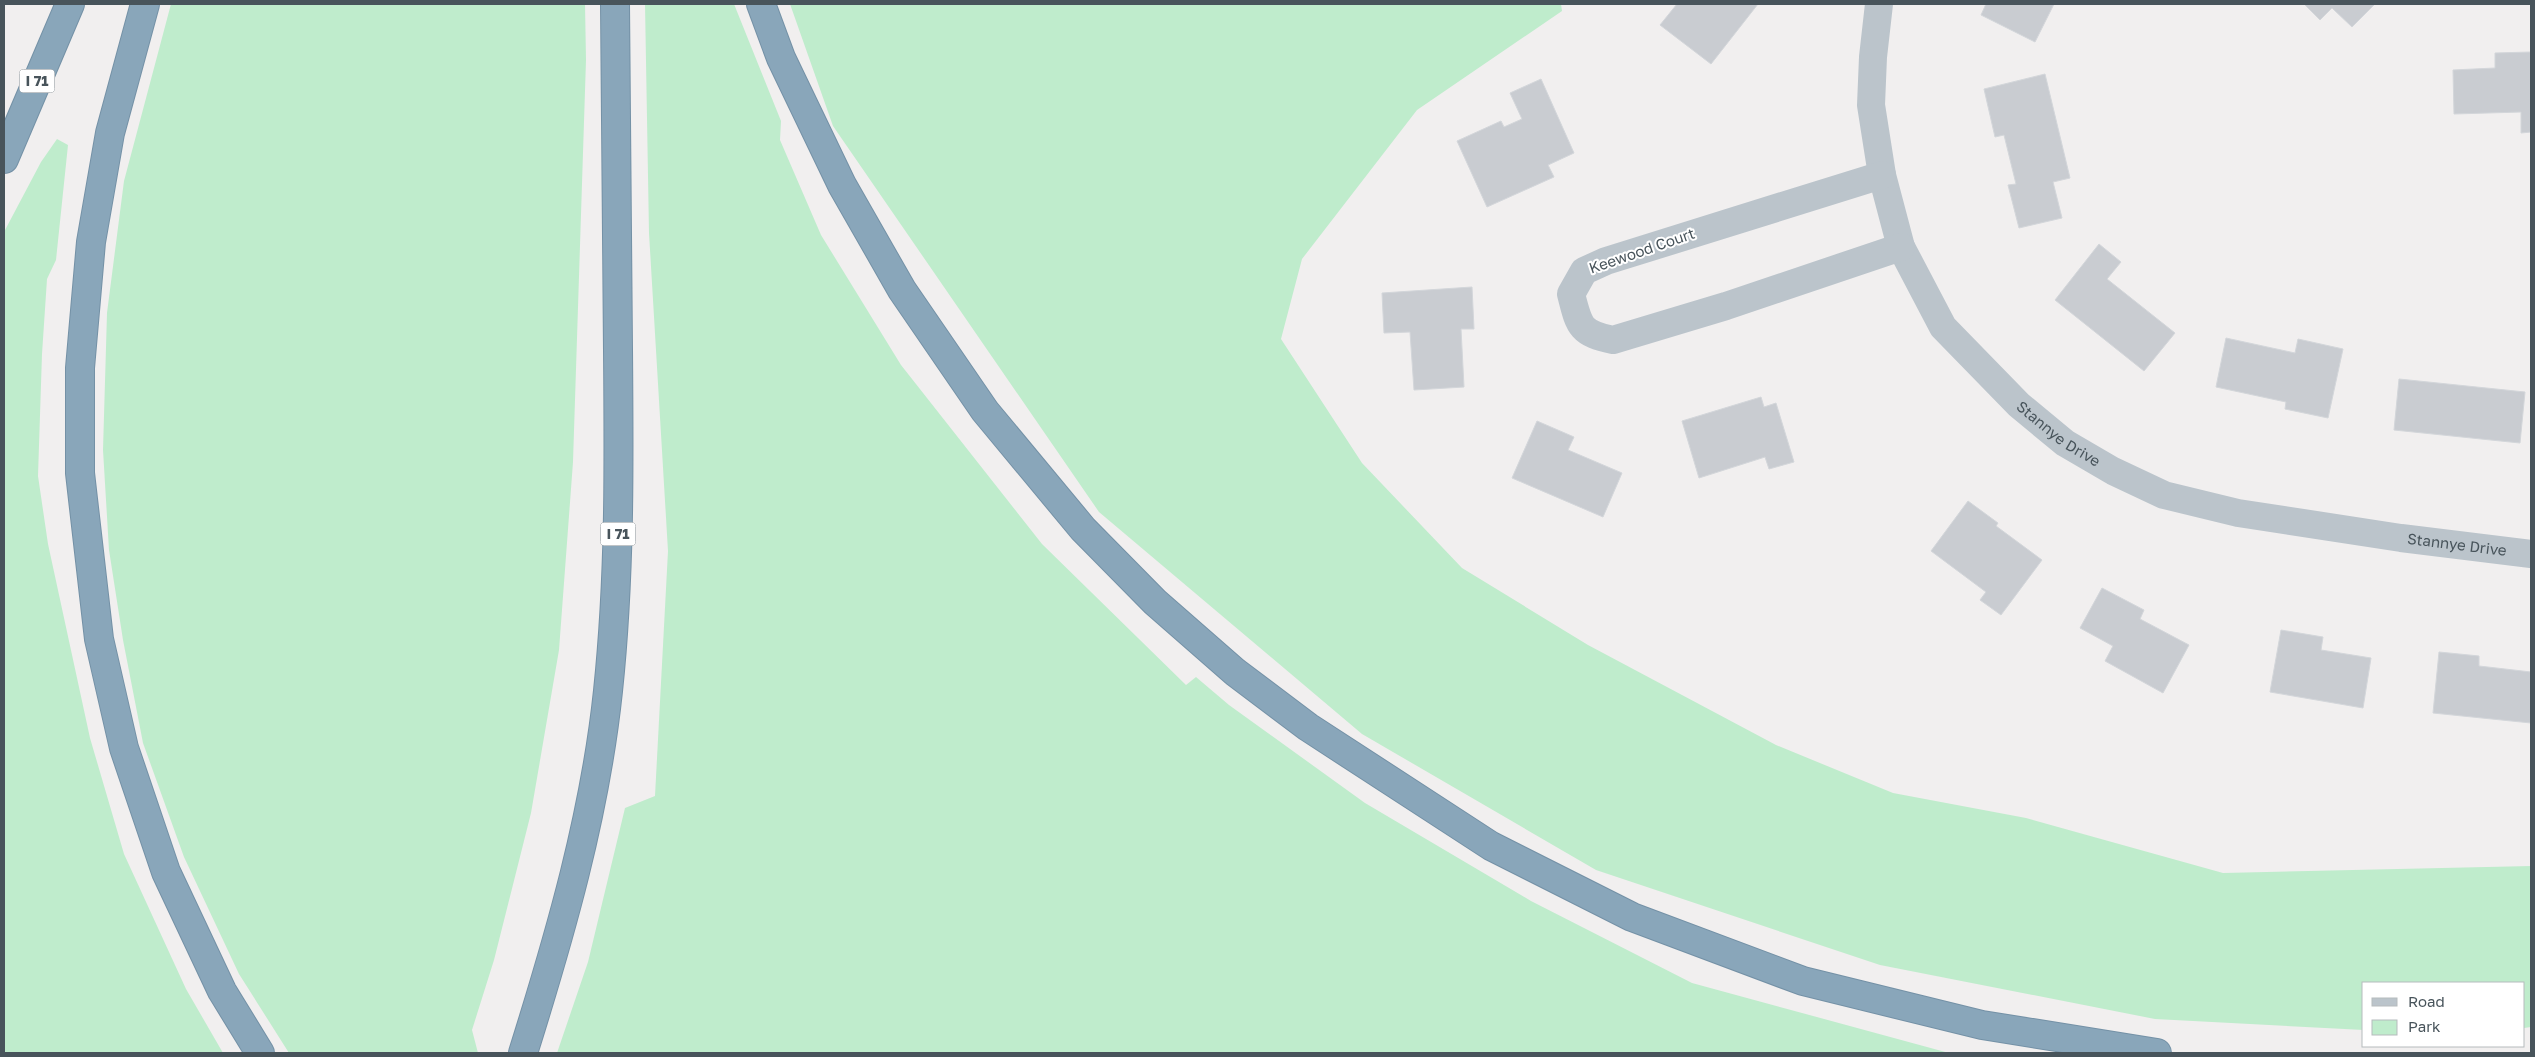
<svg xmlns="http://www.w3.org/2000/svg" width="2535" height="1057" viewBox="0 0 2535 1057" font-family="'Golos Text',sans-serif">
  <rect width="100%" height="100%" fill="#f1efef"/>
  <path fill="#bfeccc" d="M 171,4 L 585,4 L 586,60 L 573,462 L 559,650 L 531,813 L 494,960 L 472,1030 L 478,1053 L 289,1053 L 239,974 L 184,857 L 143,743 L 123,640 L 109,550 L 103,450 L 107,313 L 124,181 Z
    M 645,4 L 734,4 L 781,121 L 780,140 L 821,235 L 901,365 L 1042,544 L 1186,685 L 1196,677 L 1229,705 L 1365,803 L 1531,901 L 1692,983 L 1949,1053 L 557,1053 L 588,962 L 625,808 L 655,796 L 668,551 L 649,233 Z
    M 790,4 L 1561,4 L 1562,11 L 1417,110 L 1302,259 L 1281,339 L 1362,463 L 1462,568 L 1588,645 L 1776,745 L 1893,793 L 2026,818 L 2223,873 L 2531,866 L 2531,1027 L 2524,1028 L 2524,983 L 2364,983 L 2364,1030 L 2155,1019 L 1880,965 L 1596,870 L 1362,734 L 1099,512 L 833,126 Z
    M 57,139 L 68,145 L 56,260 L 47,279 L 42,354 L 38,476 L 48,544 L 90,738 L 124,854 L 186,989 L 223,1053 L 4,1053 L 4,232 L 41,162 Z"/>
  <path fill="#c9ccd1" stroke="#d3d6da" d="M 1677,4 L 1758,4 L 1711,64 L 1660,25 Z
    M 1986,4 L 2054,4 L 2035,42 L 1981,15 Z
    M 2304,4 L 2375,4 L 2352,27 L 2332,8 L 2320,20 Z
    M 2531,52 L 2531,132 L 2521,133 L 2521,112 L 2454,114 L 2453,70 L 2495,68 L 2495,53 Z
    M 2045,74 L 2070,178 L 2053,182 L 2062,218 L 2019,228 L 2008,185 L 2016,184 L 2004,135 L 1995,137 L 1984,89 Z
    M 1541,79 L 1574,153 L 1548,165 L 1554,177 L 1487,207 L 1457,141 L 1501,121 L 1504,127 L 1522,119 L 1510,93 Z
    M 2099,244 L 2121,262 L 2107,279 L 2175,333 L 2144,371 L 2055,300 Z
    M 1472,287 L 1474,329 L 1461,329 L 1464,387 L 1414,390 L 1410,332 L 1384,333 L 1382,293 Z
    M 2226,338 L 2295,353 L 2298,339 L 2343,349 L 2328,418 L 2285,409 L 2286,402 L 2216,387 Z
    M 2399,379 L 2525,392 L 2520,443 L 2394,430 Z
    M 1761,397 L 1764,407 L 1776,403 L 1794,462 L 1769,469 L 1765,457 L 1699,478 L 1682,421 Z
    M 1537,421 L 1574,437 L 1568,450 L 1622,473 L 1603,517 L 1512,478 Z
    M 1968,501 L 1998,523 L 1996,526 L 2042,560 L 2001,615 L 1980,600 L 1986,592 L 1931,551 Z
    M 2102,588 L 2144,610 L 2140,619 L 2189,645 L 2163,693 L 2105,661 L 2113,646 L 2080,628 Z
    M 2281,630 L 2323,637 L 2321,650 L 2371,658 L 2363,708 L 2270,692 Z
    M 2439,652 L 2479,656 L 2479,666 L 2531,672 L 2531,723 L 2433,713 Z"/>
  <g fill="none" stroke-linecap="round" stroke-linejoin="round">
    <g stroke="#7491a6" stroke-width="30">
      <path id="highway" d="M 145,4 L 110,133 L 91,242 L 80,368 L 80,473 L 99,639 L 124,748 L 166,872 L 222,991 L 260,1053
        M 761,4 L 781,58 L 842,185 L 902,290 L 985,411 L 1083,529 L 1155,602 L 1235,672 L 1308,727 L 1491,846 L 1632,917 L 1803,981 L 1982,1025 L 2157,1053
        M 4,159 L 70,4
        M 523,1053 C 560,935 595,815 608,691 C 620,577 619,464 618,350 C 617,235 616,119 615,4"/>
    </g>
    <g stroke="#bbc4cb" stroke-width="28">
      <path id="s1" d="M 1879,4 L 1873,57 L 1871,105 L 1882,175 L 1901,247 L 1943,327 L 2019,405 L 2065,443 L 2113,471 L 2164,495 L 2238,513 L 2401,538 L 2531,554"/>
      <path d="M 1882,175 L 1606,261 L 1584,271 L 1571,294 C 1579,325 1579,333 1613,340 L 1726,306 L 1901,247"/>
    </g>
    <use href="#highway" stroke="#89a6ba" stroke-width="28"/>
  </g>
  <g text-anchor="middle" stroke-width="4" stroke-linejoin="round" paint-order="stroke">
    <g fill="#fff" stroke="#7f878c" stroke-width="1">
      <rect x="19.5" y="69.5" width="35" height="23" rx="4"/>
      <rect x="600.5" y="522.5" width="35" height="23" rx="4"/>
    </g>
    <g font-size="14" font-weight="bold" fill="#48545b">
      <text x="37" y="86">I 71</text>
      <text x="618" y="539">I 71</text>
    </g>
    <g font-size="15" fill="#48545b" stroke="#fff">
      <text transform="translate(1642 251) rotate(-19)" y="5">Keewood Court</text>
      <text dy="5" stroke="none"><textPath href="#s1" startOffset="495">Stannye Drive</textPath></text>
      <text dy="5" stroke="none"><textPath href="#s1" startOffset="915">Stannye Drive</textPath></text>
    </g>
  </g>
  <rect width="2535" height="1057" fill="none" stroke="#48545b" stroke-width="10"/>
  <rect x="2362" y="982" width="162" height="65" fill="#ffffff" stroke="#b6bbbd"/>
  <rect x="2372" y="998" width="25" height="8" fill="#bbc4cb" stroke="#b6bbbd"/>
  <text x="2408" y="1007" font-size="15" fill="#48545b">Road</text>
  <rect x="2372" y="1020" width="25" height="15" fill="#bfeccc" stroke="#b6bbbd"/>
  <text x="2408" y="1032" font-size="15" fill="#48545b">Park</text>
</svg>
